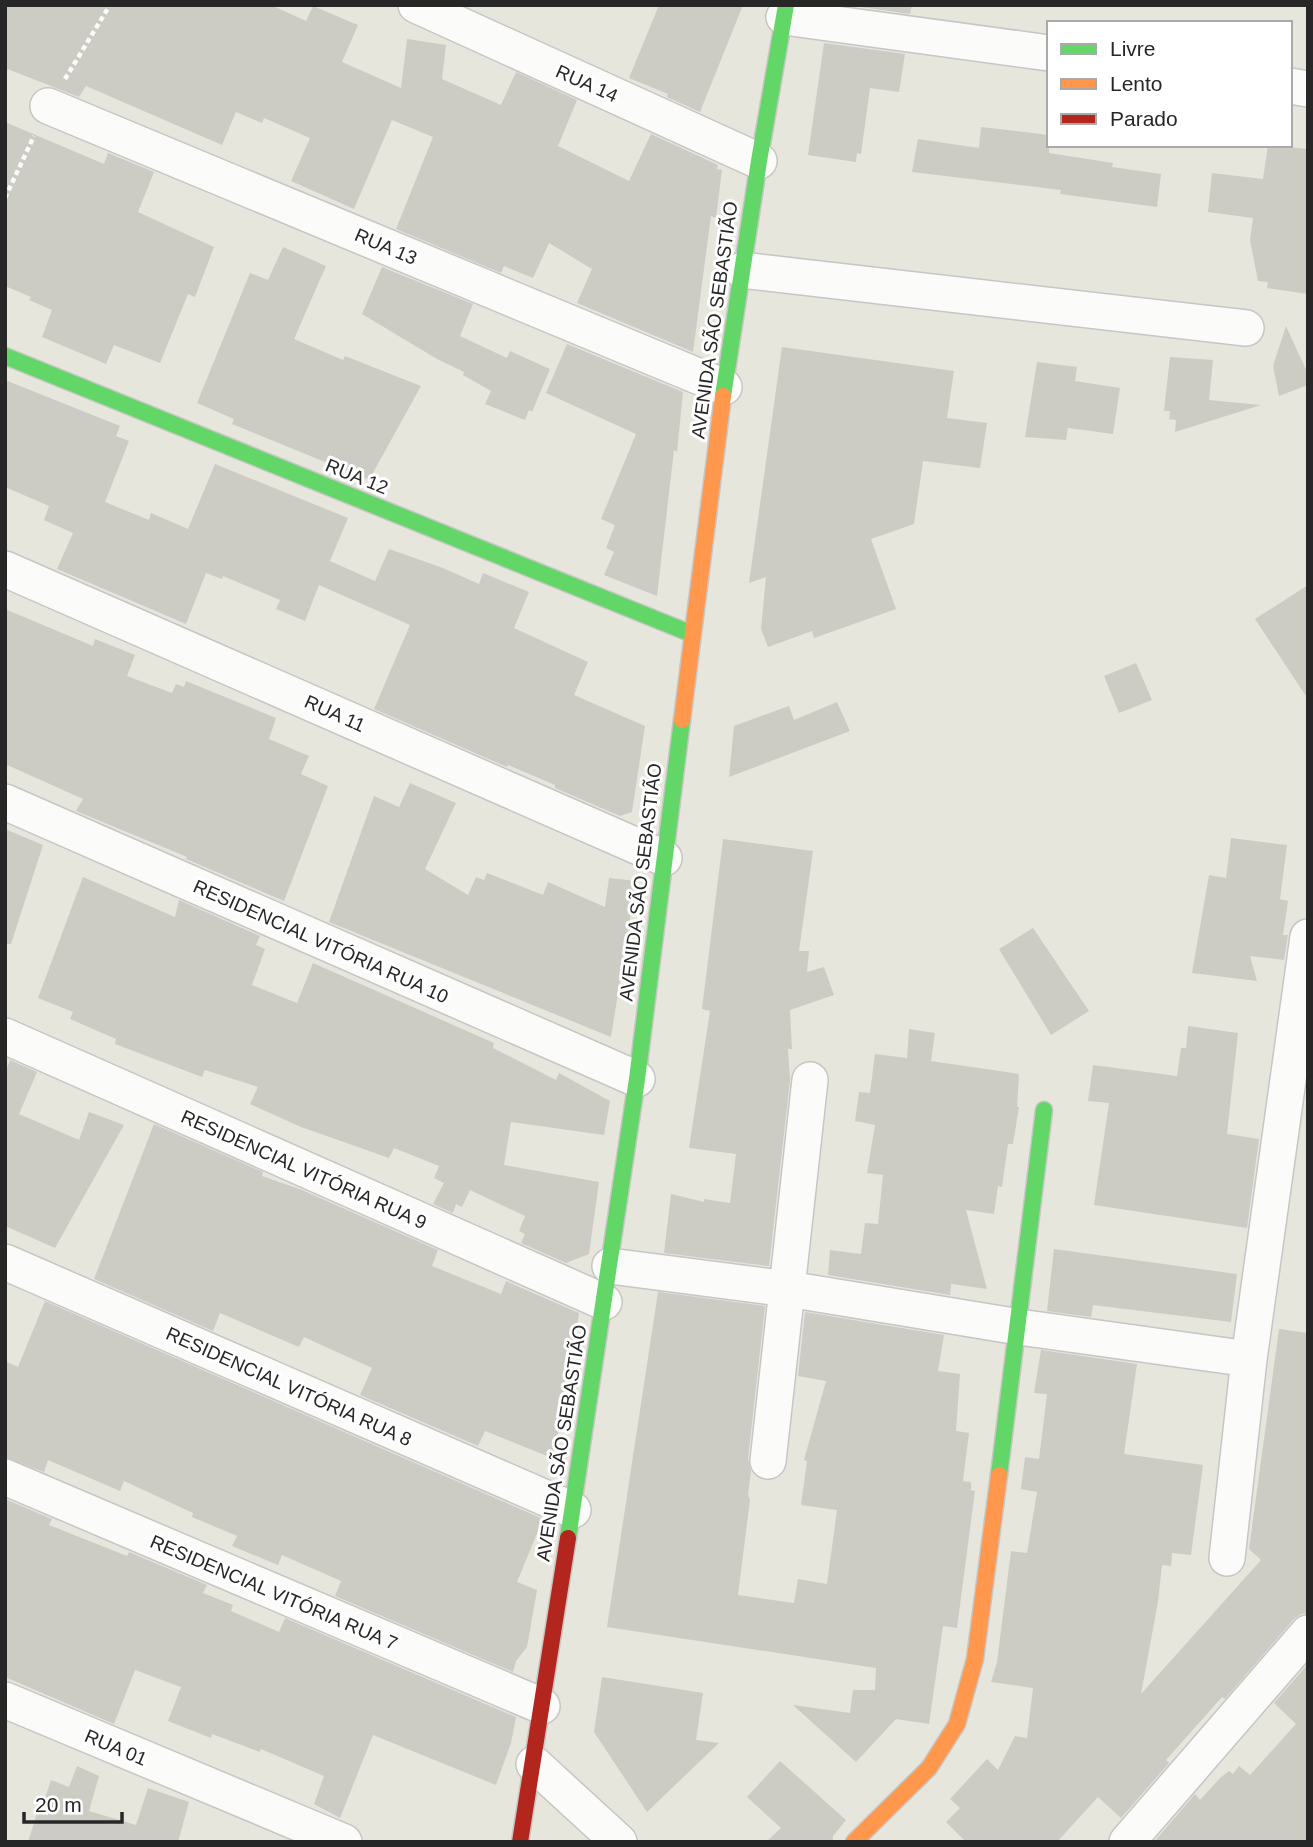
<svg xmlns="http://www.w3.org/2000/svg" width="1313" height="1847" viewBox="0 0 1313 1847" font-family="Helvetica,sans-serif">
  <rect width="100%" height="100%" fill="#e6e6dc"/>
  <path fill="#ccccc5" d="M 5,5 L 271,5 L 306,21 L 313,6 L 358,25 L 342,62 L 401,88 L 407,39 L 446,45 L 442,79 L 501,105 L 516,72 L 577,100 L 558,146 L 629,181 L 651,134 L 718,165 L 717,169 L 722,170 L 716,218 L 711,216 L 693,352 L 577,303 L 592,269 L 549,243 L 533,278 L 504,266 L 501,273 L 396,229 L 433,137 L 392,120 L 354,209 L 291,181 L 310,138 L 264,118 L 262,123 L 236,112 L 222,145 L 86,86 L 79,97 L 5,68 Z
    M 659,5 L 743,5 L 700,112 L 667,97 L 668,94 L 629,78 Z
    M 847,5 L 912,5 L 910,14 Z
    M 824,43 L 905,54 L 899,92 L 870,88 L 861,154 L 857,153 L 856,162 L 808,155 Z
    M 5,122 L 104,164 L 108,153 L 154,172 L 138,212 L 214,247 L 195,297 L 188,294 L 160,363 L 114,345 L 106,364 L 42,337 L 52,310 L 29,300 L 31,297 L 5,286 Z
    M 981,127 L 1049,135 L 1049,153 L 1113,163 L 1112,167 L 1161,174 L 1157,207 L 1060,194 L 1061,190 L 912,172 L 918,139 L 979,148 Z
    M 1268,145 L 1308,149 L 1308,294 L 1267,288 L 1268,282 L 1258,281 L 1250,240 L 1253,218 L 1208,212 L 1212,173 L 1263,179 Z
    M 283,247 L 326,266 L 294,339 L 343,360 L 345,356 L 421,386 L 369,480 L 232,424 L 234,419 L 197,403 L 250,273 L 268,280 Z
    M 382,267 L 473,304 L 460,336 L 507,358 L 510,351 L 550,369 L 532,412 L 529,410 L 525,420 L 485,404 L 491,391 L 463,375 L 464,372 L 437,359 L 362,314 Z
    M 1286,326 L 1308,374 L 1308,385 L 1279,396 L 1273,366 Z
    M 567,344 L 683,392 L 677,452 L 674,450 L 657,596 L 604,575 L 614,552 L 606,548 L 615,525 L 601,519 L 636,434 L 546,393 Z
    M 782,347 L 954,371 L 947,418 L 987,423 L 980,468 L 923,461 L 914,524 L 871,539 L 896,609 L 814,638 L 812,631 L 768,647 L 761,629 L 766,577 L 749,583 Z
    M 1170,357 L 1213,360 L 1209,400 L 1261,405 L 1175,432 L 1176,420 L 1169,419 L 1170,411 L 1164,411 Z
    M 1037,362 L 1077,367 L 1075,381 L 1120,388 L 1113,434 L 1068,428 L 1066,440 L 1025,437 Z
    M 5,380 L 120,426 L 116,436 L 129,441 L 105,502 L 149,520 L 151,513 L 188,529 L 215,464 L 348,518 L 330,561 L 375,581 L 389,549 L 443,568 L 479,584 L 483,573 L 529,592 L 514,628 L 588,662 L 574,695 L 645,726 L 632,812 L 620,816 L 555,788 L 555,785 L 508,765 L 507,767 L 374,709 L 410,625 L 319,585 L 305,621 L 276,609 L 280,600 L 223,576 L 222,579 L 206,573 L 186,624 L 57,569 L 73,533 L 44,520 L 49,506 L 5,487 Z
    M 1308,585 L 1308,699 L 1255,619 Z
    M 5,609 L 93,646 L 95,639 L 135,655 L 127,676 L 172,693 L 176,684 L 184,687 L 186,681 L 276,718 L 269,739 L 309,756 L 301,774 L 328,786 L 284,901 L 186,859 L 187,857 L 76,811 L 83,799 L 5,764 Z
    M 1136,663 L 1152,700 L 1119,713 L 1104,676 Z
    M 837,702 L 850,731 L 729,777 L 734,726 L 789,706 L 794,720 Z
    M 410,783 L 456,803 L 425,869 L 468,895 L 476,877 L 484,880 L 487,873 L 543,895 L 548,882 L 605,907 L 609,878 L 636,881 L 611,1037 L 329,922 L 374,796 L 399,807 Z
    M 5,829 L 43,845 L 11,944 L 5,944 Z
    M 1231,838 L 1287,845 L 1280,899 L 1288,901 L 1283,935 L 1288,935 L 1284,960 L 1250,956 L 1257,981 L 1192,973 L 1209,875 L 1226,878 Z
    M 723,839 L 813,851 L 799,951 L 809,951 L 807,972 L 824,967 L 834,995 L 790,1010 L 792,1049 L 788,1049 L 790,1080 L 769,1266 L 664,1253 L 671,1194 L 704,1202 L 704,1199 L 730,1203 L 736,1154 L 689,1148 L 710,1011 L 702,1009 Z
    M 83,877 L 175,917 L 179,900 L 260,936 L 256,945 L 265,949 L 252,985 L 297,1003 L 313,963 L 494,1043 L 493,1048 L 556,1080 L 559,1073 L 610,1101 L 604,1135 L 511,1122 L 504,1165 L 599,1182 L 589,1254 L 566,1263 L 521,1243 L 525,1234 L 519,1231 L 525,1216 L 470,1190 L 462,1207 L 456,1204 L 453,1213 L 433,1204 L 444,1183 L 434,1178 L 439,1166 L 394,1148 L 389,1158 L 301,1127 L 250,1104 L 258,1087 L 205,1070 L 202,1077 L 115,1044 L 116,1039 L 70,1019 L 73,1012 L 38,998 Z
    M 1033,928 L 1089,1011 L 1051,1035 L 999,949 Z
    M 1188,1026 L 1238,1033 L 1227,1134 L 1259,1139 L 1247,1228 L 1094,1205 L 1109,1103 L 1088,1101 L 1093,1065 L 1177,1076 L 1181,1048 L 1186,1048 Z
    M 909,1029 L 935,1033 L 931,1061 L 1019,1074 L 1017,1107 L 1019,1107 L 1013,1144 L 1008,1144 L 1002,1187 L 998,1186 L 994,1214 L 966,1210 L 987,1289 L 951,1284 L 950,1295 L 828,1275 L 830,1250 L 861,1254 L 865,1223 L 878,1224 L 883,1175 L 867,1173 L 875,1125 L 855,1121 L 859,1092 L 870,1093 L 875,1054 L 907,1058 Z
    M 10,1060 L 37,1072 L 19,1114 L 79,1140 L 89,1112 L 124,1125 L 55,1248 L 5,1226 L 5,1074 Z
    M 154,1124 L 263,1172 L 262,1176 L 302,1190 L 438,1250 L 432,1266 L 501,1294 L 506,1281 L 579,1313 L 562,1425 L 560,1425 L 552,1458 L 485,1431 L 478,1446 L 360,1395 L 372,1368 L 304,1337 L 299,1347 L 220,1313 L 213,1331 L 94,1279 Z
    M 1054,1249 L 1237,1274 L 1231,1322 L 1093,1305 L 1091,1317 L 1047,1311 Z
    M 658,1292 L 765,1306 L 748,1459 L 751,1471 L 748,1494 L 750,1500 L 738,1595 L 794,1603 L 798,1579 L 827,1584 L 837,1510 L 801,1505 L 807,1461 L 804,1460 L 826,1381 L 798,1376 L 805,1312 L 944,1335 L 938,1371 L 960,1374 L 956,1431 L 969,1433 L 963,1481 L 971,1482 L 971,1490 L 975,1491 L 957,1628 L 943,1626 L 929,1724 L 896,1719 L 856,1762 L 793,1705 L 850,1713 L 853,1690 L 875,1690 L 876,1668 L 607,1627 Z
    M 45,1301 L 543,1519 L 517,1582 L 537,1590 L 527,1647 L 516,1661 L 513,1672 L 335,1596 L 341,1581 L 282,1555 L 278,1565 L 232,1546 L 237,1536 L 192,1517 L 193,1513 L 124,1481 L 120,1491 L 48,1460 L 44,1472 L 5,1457 L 5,1361 L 18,1367 Z
    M 1279,1329 L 1308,1333 L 1308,1613 L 1301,1614 L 1293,1620 L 1225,1699 L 1222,1697 L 1166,1760 L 1169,1763 L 1121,1818 L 1098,1797 L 1057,1842 L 966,1842 L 946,1822 L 960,1808 L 950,1799 L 987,1759 L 998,1770 L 1015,1736 L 1027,1738 L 1033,1688 L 991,1682 L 997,1662 L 1011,1551 L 1027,1553 L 1037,1492 L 1021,1489 L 1025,1457 L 1039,1459 L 1047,1394 L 1034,1393 L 1041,1350 L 1137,1364 L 1124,1454 L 1203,1465 L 1191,1555 L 1172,1553 L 1171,1566 L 1162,1565 L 1158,1602 L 1141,1694 L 1261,1560 L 1249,1549 Z
    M 5,1499 L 52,1519 L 49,1525 L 127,1556 L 129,1552 L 207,1585 L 203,1593 L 233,1605 L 231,1611 L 279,1632 L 285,1618 L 516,1717 L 511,1743 L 496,1785 L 373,1735 L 340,1818 L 314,1804 L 324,1776 L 261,1749 L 260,1752 L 212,1734 L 211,1738 L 168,1721 L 181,1687 L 135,1670 L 114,1724 L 5,1677 Z
    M 1308,1664 L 1308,1842 L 1154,1842 L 1195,1794 L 1200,1800 L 1220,1778 L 1229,1771 L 1233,1774 L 1239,1766 L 1250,1775 L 1296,1724 L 1274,1703 Z
    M 602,1677 L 703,1693 L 696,1740 L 719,1743 L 647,1812 L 594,1732 Z
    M 780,1761 L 846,1820 L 833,1836 L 833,1842 L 766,1842 L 781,1828 L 747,1797 Z
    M 77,1766 L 99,1776 L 89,1811 L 136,1825 L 148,1788 L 189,1802 L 178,1842 L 28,1842 L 42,1797 L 45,1798 L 51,1780 L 69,1787 Z"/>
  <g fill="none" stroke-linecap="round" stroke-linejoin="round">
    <g stroke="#c7c6c5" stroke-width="38">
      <path id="street" d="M 416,5 L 759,161
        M 784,17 L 1049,53
        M 1290,86 L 1308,89
        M 48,106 L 724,387
        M 742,270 L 1246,328
        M 5,569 L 664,858
        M 5,802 L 637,1079
        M 5,1036 L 604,1302
        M 5,1262 L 573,1510
        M 610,1266 L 788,1289 L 1019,1327 L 1249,1359
        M 768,1461 L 810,1080
        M 5,1477 L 542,1706
        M 1227,1558 L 1249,1359 L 1308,937
        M 5,1700 L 344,1842
        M 534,1764 L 619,1842
        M 1127,1842 L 1308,1633"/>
    </g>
    <g stroke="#c7c6c5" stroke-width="19">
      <path id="fast" d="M 5,356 L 692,634
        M 723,396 L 759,161 L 786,5
        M 999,1475 L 1044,1110
        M 568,1538 L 637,1079 L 682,720"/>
    </g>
    <g stroke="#c7c6c5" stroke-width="19">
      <path id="slow" d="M 682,720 L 723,396
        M 854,1842 L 929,1768 L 957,1724 L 975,1659 L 999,1475"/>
    </g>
    <g stroke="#c7c6c5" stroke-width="19">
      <path id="jam" d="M 520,1842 L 568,1538"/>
    </g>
    <path stroke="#fbfbfa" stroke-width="4.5" stroke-dasharray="5 3.5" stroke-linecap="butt" d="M 65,79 L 110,5
      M 5,198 L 34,136"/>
    <use href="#street" stroke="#fbfbfa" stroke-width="35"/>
    <use href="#fast" stroke="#63d668" stroke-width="16"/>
    <use href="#slow" stroke="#ff974d" stroke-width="16"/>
    <use href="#jam" stroke="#b3261e" stroke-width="16"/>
  </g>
  <g text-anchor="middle" stroke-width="6" stroke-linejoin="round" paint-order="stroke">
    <g font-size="19" fill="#272727" stroke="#fff">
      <text transform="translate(587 83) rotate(24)" y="7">RUA 14</text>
      <text transform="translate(386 246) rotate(23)" y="7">RUA 13</text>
      <text transform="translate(714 320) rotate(-82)" y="7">AVENIDA SÃO SEBASTIÃO</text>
      <text transform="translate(357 476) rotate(22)" y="7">RUA 12</text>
      <text transform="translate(335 713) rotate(24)" y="7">RUA 11</text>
      <text transform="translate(640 882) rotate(-83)" y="7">AVENIDA SÃO SEBASTIÃO</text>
      <text transform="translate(321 941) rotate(24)" y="7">RESIDENCIAL VITÓRIA RUA 10</text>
      <text transform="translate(304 1169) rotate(24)" y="7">RESIDENCIAL VITÓRIA RUA 9</text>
      <text transform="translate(289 1386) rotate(24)" y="7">RESIDENCIAL VITÓRIA RUA 8</text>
      <text transform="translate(561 1443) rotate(-81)" y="7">AVENIDA SÃO SEBASTIÃO</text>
      <text transform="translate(274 1592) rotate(23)" y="7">RESIDENCIAL VITÓRIA RUA 7</text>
      <text transform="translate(116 1747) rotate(23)" y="7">RUA 01</text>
    </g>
  </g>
  <rect width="1313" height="1847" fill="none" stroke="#272727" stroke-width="14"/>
  <rect x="1047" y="21" width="245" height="126" fill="#ffffff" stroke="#a9a9a9" stroke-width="2"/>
  <rect x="1061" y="44" width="35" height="10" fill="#63d668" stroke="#a9a9a9" stroke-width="2"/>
  <text x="1110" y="56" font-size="21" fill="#272727">Livre</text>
  <rect x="1061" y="79" width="35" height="10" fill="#ff974d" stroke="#a9a9a9" stroke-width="2"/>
  <text x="1110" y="91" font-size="21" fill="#272727">Lento</text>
  <rect x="1061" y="114" width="35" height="10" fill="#b3261e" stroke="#a9a9a9" stroke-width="2"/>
  <text x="1110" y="126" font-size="21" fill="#272727">Parado</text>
  <path d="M24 1812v10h98v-10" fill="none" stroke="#272727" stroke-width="3.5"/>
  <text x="35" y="1812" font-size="21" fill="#272727" stroke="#ffffff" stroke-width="5" paint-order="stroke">20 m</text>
</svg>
